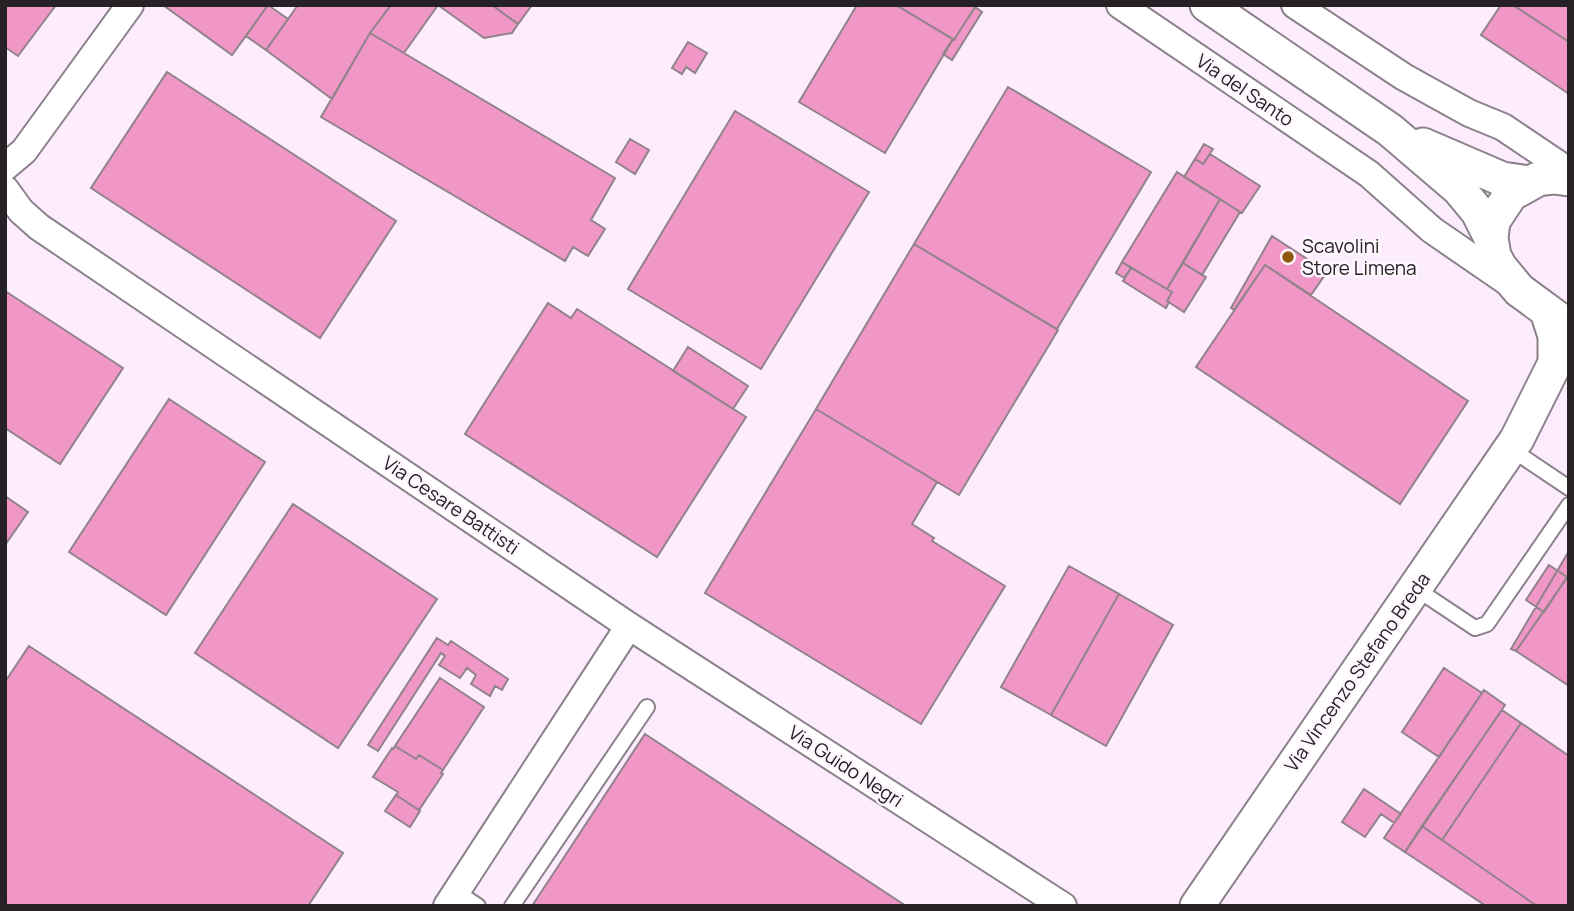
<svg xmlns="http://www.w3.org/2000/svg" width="1574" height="911" viewBox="0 0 1574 911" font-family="Manrope,sans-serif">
  <rect width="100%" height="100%" fill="#fff6fe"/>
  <path fill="#fdecfd" d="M 5,5 L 1569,5 L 1569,906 L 5,906 Z"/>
  <path fill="#f197c8" stroke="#908389" stroke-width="2" d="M 5,5 L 56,5 L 18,56 L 5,47 Z
    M 163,5 L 268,5 L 232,55 Z
    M 268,5 L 288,19 L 266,50 L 246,36 Z
    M 298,5 L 391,5 L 370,33 L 332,99 L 266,50 Z
    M 391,5 L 438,5 L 404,53 L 370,33 Z
    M 438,5 L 492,5 L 518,24 L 512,33 L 484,38 Z
    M 492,5 L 532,5 L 518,24 Z
    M 857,5 L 896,5 L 953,39 L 885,153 L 799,102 Z
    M 896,5 L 972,5 L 975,7 L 954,40 Z
    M 1501,5 L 1513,5 L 1569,42 L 1569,94 L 1481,35 Z
    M 1513,5 L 1569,5 L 1569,42 Z
    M 975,7 L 982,12 L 952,60 L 943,54 L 953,39 L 954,40 Z
    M 370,33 L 615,178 L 591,220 L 605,229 L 588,256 L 573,247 L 565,261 L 321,117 Z
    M 688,42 L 707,53 L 695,73 L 686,67 L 682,74 L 672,68 Z
    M 167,72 L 396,221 L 320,338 L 91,188 Z
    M 1008,87 L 1151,172 L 1057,329 L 914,244 Z
    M 735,111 L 869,192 L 761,369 L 628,289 Z
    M 630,139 L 649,150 L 635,174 L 616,162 Z
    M 1204,144 L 1213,149 L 1203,164 L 1195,159 Z
    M 1210,154 L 1260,186 L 1242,213 L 1184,177 L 1195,159 L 1203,164 Z
    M 1177,172 L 1220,199 L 1167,289 L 1122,262 Z
    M 1220,199 L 1240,212 L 1202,275 L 1183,263 Z
    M 1272,236 L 1327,272 L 1311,295 L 1265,265 L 1234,310 L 1231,308 Z
    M 914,244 L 1058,330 L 959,495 L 816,409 Z
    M 1122,262 L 1131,268 L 1124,278 L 1116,273 Z
    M 1183,263 L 1206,277 L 1184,312 L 1167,301 L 1172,292 L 1167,289 Z
    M 1265,265 L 1468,401 L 1400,504 L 1196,367 Z
    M 1131,268 L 1172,292 L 1167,301 L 1169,302 L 1166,308 L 1123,281 Z
    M 5,291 L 123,368 L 60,464 L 5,428 Z
    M 548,303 L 571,318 L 577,309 L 746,417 L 657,557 L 465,434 Z
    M 688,347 L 748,386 L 733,409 L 673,371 Z
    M 169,399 L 265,462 L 166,615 L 69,552 Z
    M 816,409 L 937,482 L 912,524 L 934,538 L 932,541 L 1005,586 L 921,724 L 705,593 Z
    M 5,496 L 28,512 L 5,545 Z
    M 293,504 L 437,599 L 338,748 L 195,653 Z
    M 1569,551 L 1569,575 L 1516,651 L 1511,649 Z
    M 1549,565 L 1567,577 L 1544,612 L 1526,600 Z
    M 1069,566 L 1119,594 L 1051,715 L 1001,687 Z
    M 1569,575 L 1569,686 L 1516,651 Z
    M 1119,594 L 1173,625 L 1106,746 L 1051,715 Z
    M 437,638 L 448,645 L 451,641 L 508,679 L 502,690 L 495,686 L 490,696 L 471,684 L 476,675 L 467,668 L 460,678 L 439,665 L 445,656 L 441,653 L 378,751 L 368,745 Z
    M 29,646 L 343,853 L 308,906 L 10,906 L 5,903 L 5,682 Z
    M 1444,668 L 1482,693 L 1439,757 L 1402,732 Z
    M 440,678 L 484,707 L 443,770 L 419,755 L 416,759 L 395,746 Z
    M 1484,690 L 1505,705 L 1405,852 L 1384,838 Z
    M 1502,710 L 1521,723 L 1442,840 L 1422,826 Z
    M 1521,723 L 1569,756 L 1569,906 L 1537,906 L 1442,840 Z
    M 645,734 L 906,906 L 532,906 Z
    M 395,746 L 416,759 L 419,755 L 443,770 L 441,773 L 443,774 L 419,810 L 396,795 L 398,792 L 373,777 L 392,748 L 393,749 Z
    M 1364,789 L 1401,814 L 1394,823 L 1381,814 L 1365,837 L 1342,822 Z
    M 396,795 L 420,811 L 410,827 L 385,811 Z
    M 1422,826 L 1442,840 L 1537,906 L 1486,906 L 1405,852 Z"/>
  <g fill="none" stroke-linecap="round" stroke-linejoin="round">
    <g stroke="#8b818b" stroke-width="18">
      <path id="service" d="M 1511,449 L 1569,488
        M 1415,588 L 1475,628 L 1487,624 L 1569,505
        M 457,892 L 478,906
        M 512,906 L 647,707"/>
    </g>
    <g stroke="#8b818b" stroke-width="30">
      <path id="minor" d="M 1120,5 L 1369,174 L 1432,230 L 1509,283
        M 1295,5 L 1404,77 L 1469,113 L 1503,127 L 1558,164 L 1569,174
        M 5,167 L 24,151 L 130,5
        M 5,189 L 21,211 L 39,227 L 629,626 L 1063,906
        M 447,906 L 629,626"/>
    </g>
    <g stroke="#8b818b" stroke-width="37">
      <path id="tertiary" d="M 1207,5 L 1390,130 L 1459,189 L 1478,212 L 1491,238 L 1494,256 L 1500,267 L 1519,290 L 1564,323
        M 1423,145 L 1502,179 L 1529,183
        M 1491,238 L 1493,221 L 1511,194 L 1538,179 L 1554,177 L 1569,179
        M 1197,906 L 1517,439 L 1555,363 L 1555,336 L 1547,311"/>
    </g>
    <use href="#service" stroke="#fff" stroke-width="14"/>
    <use href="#minor" stroke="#fff" stroke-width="26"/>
    <use href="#tertiary" stroke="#fff" stroke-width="33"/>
  </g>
  <circle fill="#905a0e" stroke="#fff6fe" stroke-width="2.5" cx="1288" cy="257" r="7"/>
  <g text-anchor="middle" stroke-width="5" stroke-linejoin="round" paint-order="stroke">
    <g font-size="19" fill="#252125" stroke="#fff6fe">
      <text transform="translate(1245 90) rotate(34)" y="7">Via del Santo</text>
      <text transform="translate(451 505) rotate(34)" y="7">Via Cesare Battisti</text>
      <text transform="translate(1357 672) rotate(-55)" y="7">Via Vincenzo Stefano Breda</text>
      <text transform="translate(846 766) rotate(33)" y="7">Via Guido Negri</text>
    </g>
    <g font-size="19" fill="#252125" stroke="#fff6fe" text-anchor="start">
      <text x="1302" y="253">Scavolini<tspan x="1302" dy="22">Store Limena</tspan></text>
    </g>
  </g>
  <rect width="1574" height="911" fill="none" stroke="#252125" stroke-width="14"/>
</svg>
